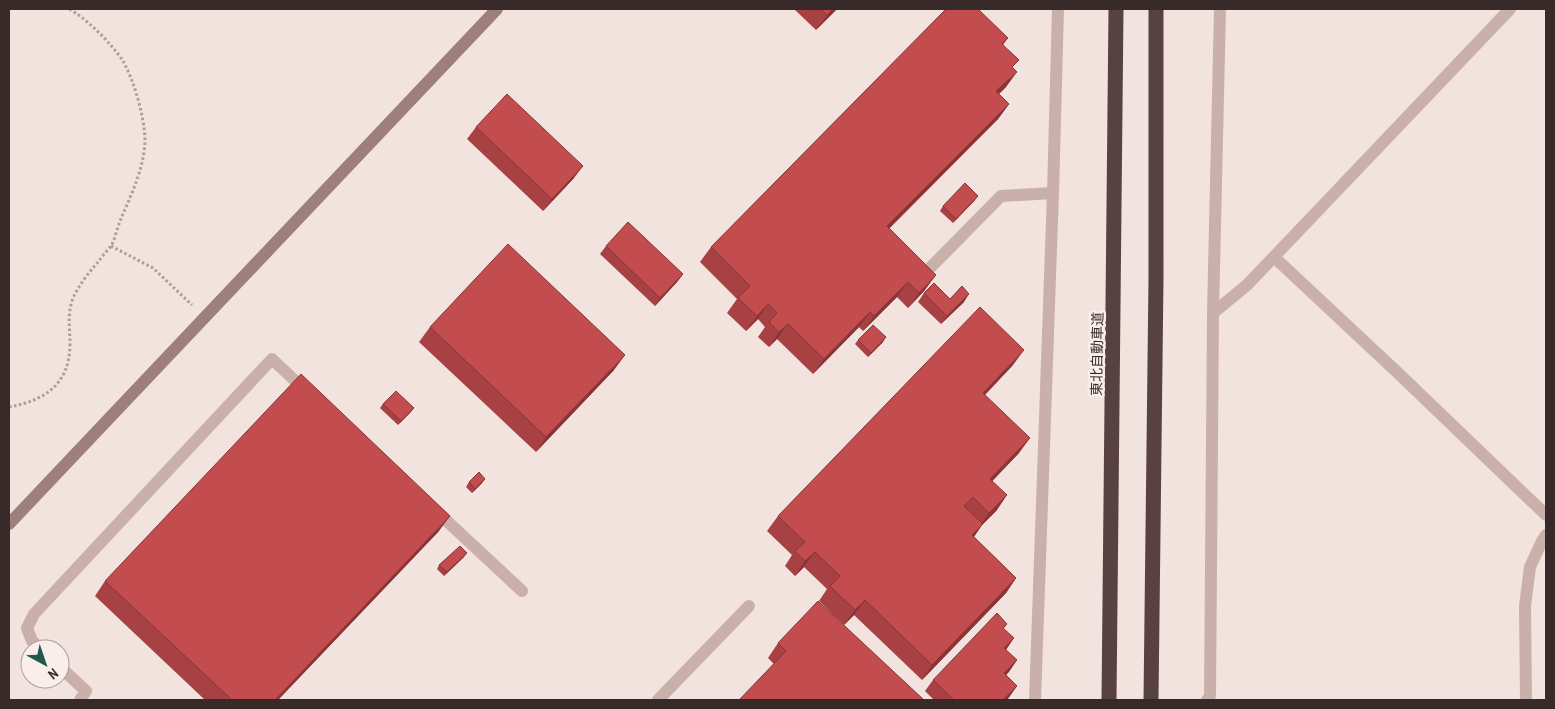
<svg xmlns="http://www.w3.org/2000/svg" width="1555" height="709" viewBox="0 0 1555 709" font-family="'Archivo Narrow','Noto Sans JP',sans-serif">
  <rect width="100%" height="100%" fill="#f2e3de"/>
  <g fill="none" stroke-linecap="round" stroke-linejoin="round">
    <path stroke="#b69a94" stroke-width="3" stroke-dasharray="2.5 2.5" stroke-linecap="butt" d="M 111,246 L 153,268 L 192,305
      M 9,407 C 46,400 70,384 70,343 C 70,328 67,314 73,298 C 79,285 89,272 99,261 C 102,256 107,251 111,246 C 115,239 117,229 120,221 C 131,195 145,167 145,138 C 144,116 134,80 123,61 C 112,44 86,18 69,9"/>
    <path stroke="#cab0aa" stroke-width="12" d="M 930,268 L 1001,196 L 1053,193
      M 434,509 L 522,591
      M 41,649 L 32,641 L 27,628 L 34,614 L 272,359 L 307,392
      M 60,667 L 86,691 L 80,700
      M 658,700 L 749,606"/>
    <path stroke="#cab0aa" stroke-width="12" d="M 1274,257 L 1398,373 L 1546,515
      M 1213,313 L 1247,285 L 1510,9
      M 1035,700 L 1053,193 L 1058,9
      M 1207,700 L 1210,696 L 1213,313 L 1220,9
      M 1526,700 L 1525,606 L 1530,567 L 1542,541 L 1546,535"/>
    <path stroke="#9d7f7b" stroke-width="12" d="M 9,524 L 497,9"/>
    <path stroke="#584241" stroke-width="15" d="M 1109,700 L 1116,9
      M 1151,700 L 1156,278 L 1156,9"/>
  </g>
  <path fill="#a74143" d="M 794,9 L 837,9 L 816,30 Z
    M 1008,38 L 1003,45 L 1013,68 L 1006,87 L 999,94 L 1009,104 L 998,119 L 889,229 L 925,290 L 908,308 L 897,297 L 863,331 L 859,327 L 813,374 L 777,339 L 769,347 L 758,337 L 765,327 L 758,319 L 746,331 L 727,313 L 737,299 L 700,262 L 711,247 Z
    M 476,127 L 574,178 L 543,211 L 467,139 Z
    M 975,200 L 953,223 L 940,211 L 943,206 Z
    M 606,246 L 683,274 L 677,282 L 655,306 L 600,254 Z
    M 924,293 L 950,299 L 964,302 L 941,324 L 918,302 Z
    M 430,327 L 614,370 L 536,452 L 419,342 Z
    M 858,340 L 883,342 L 868,357 L 855,344 Z
    M 1013,365 L 985,395 L 1019,453 L 992,481 L 997,510 L 982,525 L 974,537 L 1016,578 L 1006,593 L 922,680 L 854,615 L 844,625 L 819,601 L 827,589 L 804,567 L 795,576 L 785,566 L 792,555 L 767,531 L 778,516 Z
    M 383,404 L 414,408 L 398,425 L 380,408 Z
    M 485,479 L 482,483 L 472,493 L 466,487 L 469,482 Z
    M 439,531 L 278,700 L 205,700 L 95,596 L 105,581 Z
    M 464,557 L 444,576 L 437,569 L 439,565 Z
    M 1007,624 L 1004,628 L 1006,650 L 1017,660 L 1006,675 L 1017,686 L 1007,700 L 934,700 L 925,691 L 933,680 Z
    M 778,643 L 924,700 L 774,664 L 768,658 Z"/>
  <path fill="#883537" d="M 833,9 L 837,9 L 816,30 L 827,15 Z
    M 1017,72 L 1006,87 L 986,106 L 996,91 Z
    M 1009,104 L 998,119 L 876,241 L 887,226 Z
    M 583,166 L 574,178 L 543,211 L 552,199 Z
    M 978,196 L 975,200 L 953,223 L 956,219 Z
    M 683,274 L 677,282 L 655,306 L 660,298 Z
    M 936,275 L 925,290 L 908,308 L 919,293 Z
    M 908,282 L 897,297 L 863,331 L 874,316 Z
    M 969,294 L 964,302 L 941,324 L 947,316 Z
    M 768,304 L 758,319 L 746,331 L 757,316 Z
    M 870,312 L 859,327 L 813,374 L 824,359 Z
    M 788,324 L 777,339 L 769,347 L 779,332 Z
    M 886,337 L 883,342 L 868,357 L 871,353 Z
    M 1024,350 L 1013,365 L 972,408 L 983,393 Z
    M 625,355 L 614,370 L 536,452 L 546,437 Z
    M 414,408 L 411,412 L 398,425 L 401,421 Z
    M 1030,438 L 1019,453 L 980,494 L 990,479 Z
    M 485,479 L 482,483 L 472,493 L 475,489 Z
    M 1007,495 L 997,510 L 982,525 L 972,539 L 972,535 L 979,527 L 989,513 Z
    M 450,516 L 439,531 L 278,700 L 275,700 Z
    M 815,552 L 804,567 L 795,576 L 805,561 Z
    M 467,553 L 464,557 L 444,576 L 447,572 Z
    M 1016,578 L 1006,593 L 922,680 L 932,665 Z
    M 865,600 L 854,615 L 844,625 L 855,610 Z
    M 1014,638 L 1006,650 L 1004,648 Z
    M 1017,660 L 1009,672 L 996,685 L 1004,673 Z
    M 1017,686 L 1007,700 L 1003,700 Z"/>
  <path fill="#c24c4e" stroke="#883537" d="M 820,9 L 833,9 L 827,15 Z
    M 946,9 L 978,9 L 1008,38 L 1002,44 L 1019,60 L 1012,67 L 1017,72 L 996,91 L 1009,104 L 887,226 L 936,275 L 919,293 L 908,282 L 874,316 L 870,312 L 824,359 L 788,324 L 779,332 L 769,322 L 777,313 L 768,304 L 757,316 L 738,298 L 750,286 L 711,247 Z
    M 507,94 L 583,166 L 552,199 L 476,127 Z
    M 965,183 L 978,196 L 956,219 L 943,206 Z
    M 628,222 L 683,274 L 660,298 L 606,246 Z
    M 508,244 L 625,355 L 546,437 L 430,327 Z
    M 934,283 L 950,299 L 962,286 L 969,294 L 947,316 L 924,293 Z
    M 980,307 L 1024,350 L 983,393 L 1030,438 L 990,479 L 1007,495 L 989,513 L 973,497 L 964,506 L 983,524 L 972,535 L 1016,578 L 932,665 L 865,600 L 855,610 L 830,586 L 840,576 L 815,552 L 805,561 L 795,551 L 805,542 L 778,516 Z
    M 873,325 L 886,337 L 871,353 L 858,340 Z
    M 301,374 L 450,516 L 275,700 L 232,700 L 105,581 Z
    M 396,391 L 414,408 L 401,421 L 383,404 Z
    M 479,472 L 485,479 L 475,489 L 469,482 Z
    M 460,546 L 467,553 L 447,572 L 439,565 Z
    M 818,601 L 924,700 L 739,700 L 786,651 L 778,643 Z
    M 997,613 L 1007,624 L 1003,628 L 1014,638 L 1004,648 L 1017,660 L 1004,673 L 1017,686 L 1003,700 L 954,700 L 933,680 Z"/>
  <g text-anchor="middle" stroke-width="5" stroke-linejoin="round" paint-order="stroke">
    <g font-size="14" fill="#372a29" stroke="#f9eeea">
      <text transform="translate(1097 354) rotate(-89)" y="5">東北自動車道</text>
    </g>
  </g>
  <rect width="1555" height="709" fill="none" stroke="#372a29" stroke-width="20"/>
  <g transform="translate(45 664) rotate(140)"><circle r="24" fill="#f9eeea" stroke="#aba09d"/>
  <path d="M0-4L9 19L0 12L-9 19Z" fill="#20584d"/>
  <text y="-8" font-size="14" font-weight="bold" text-anchor="middle" fill="#372a29">N</text>
  </g>
</svg>
